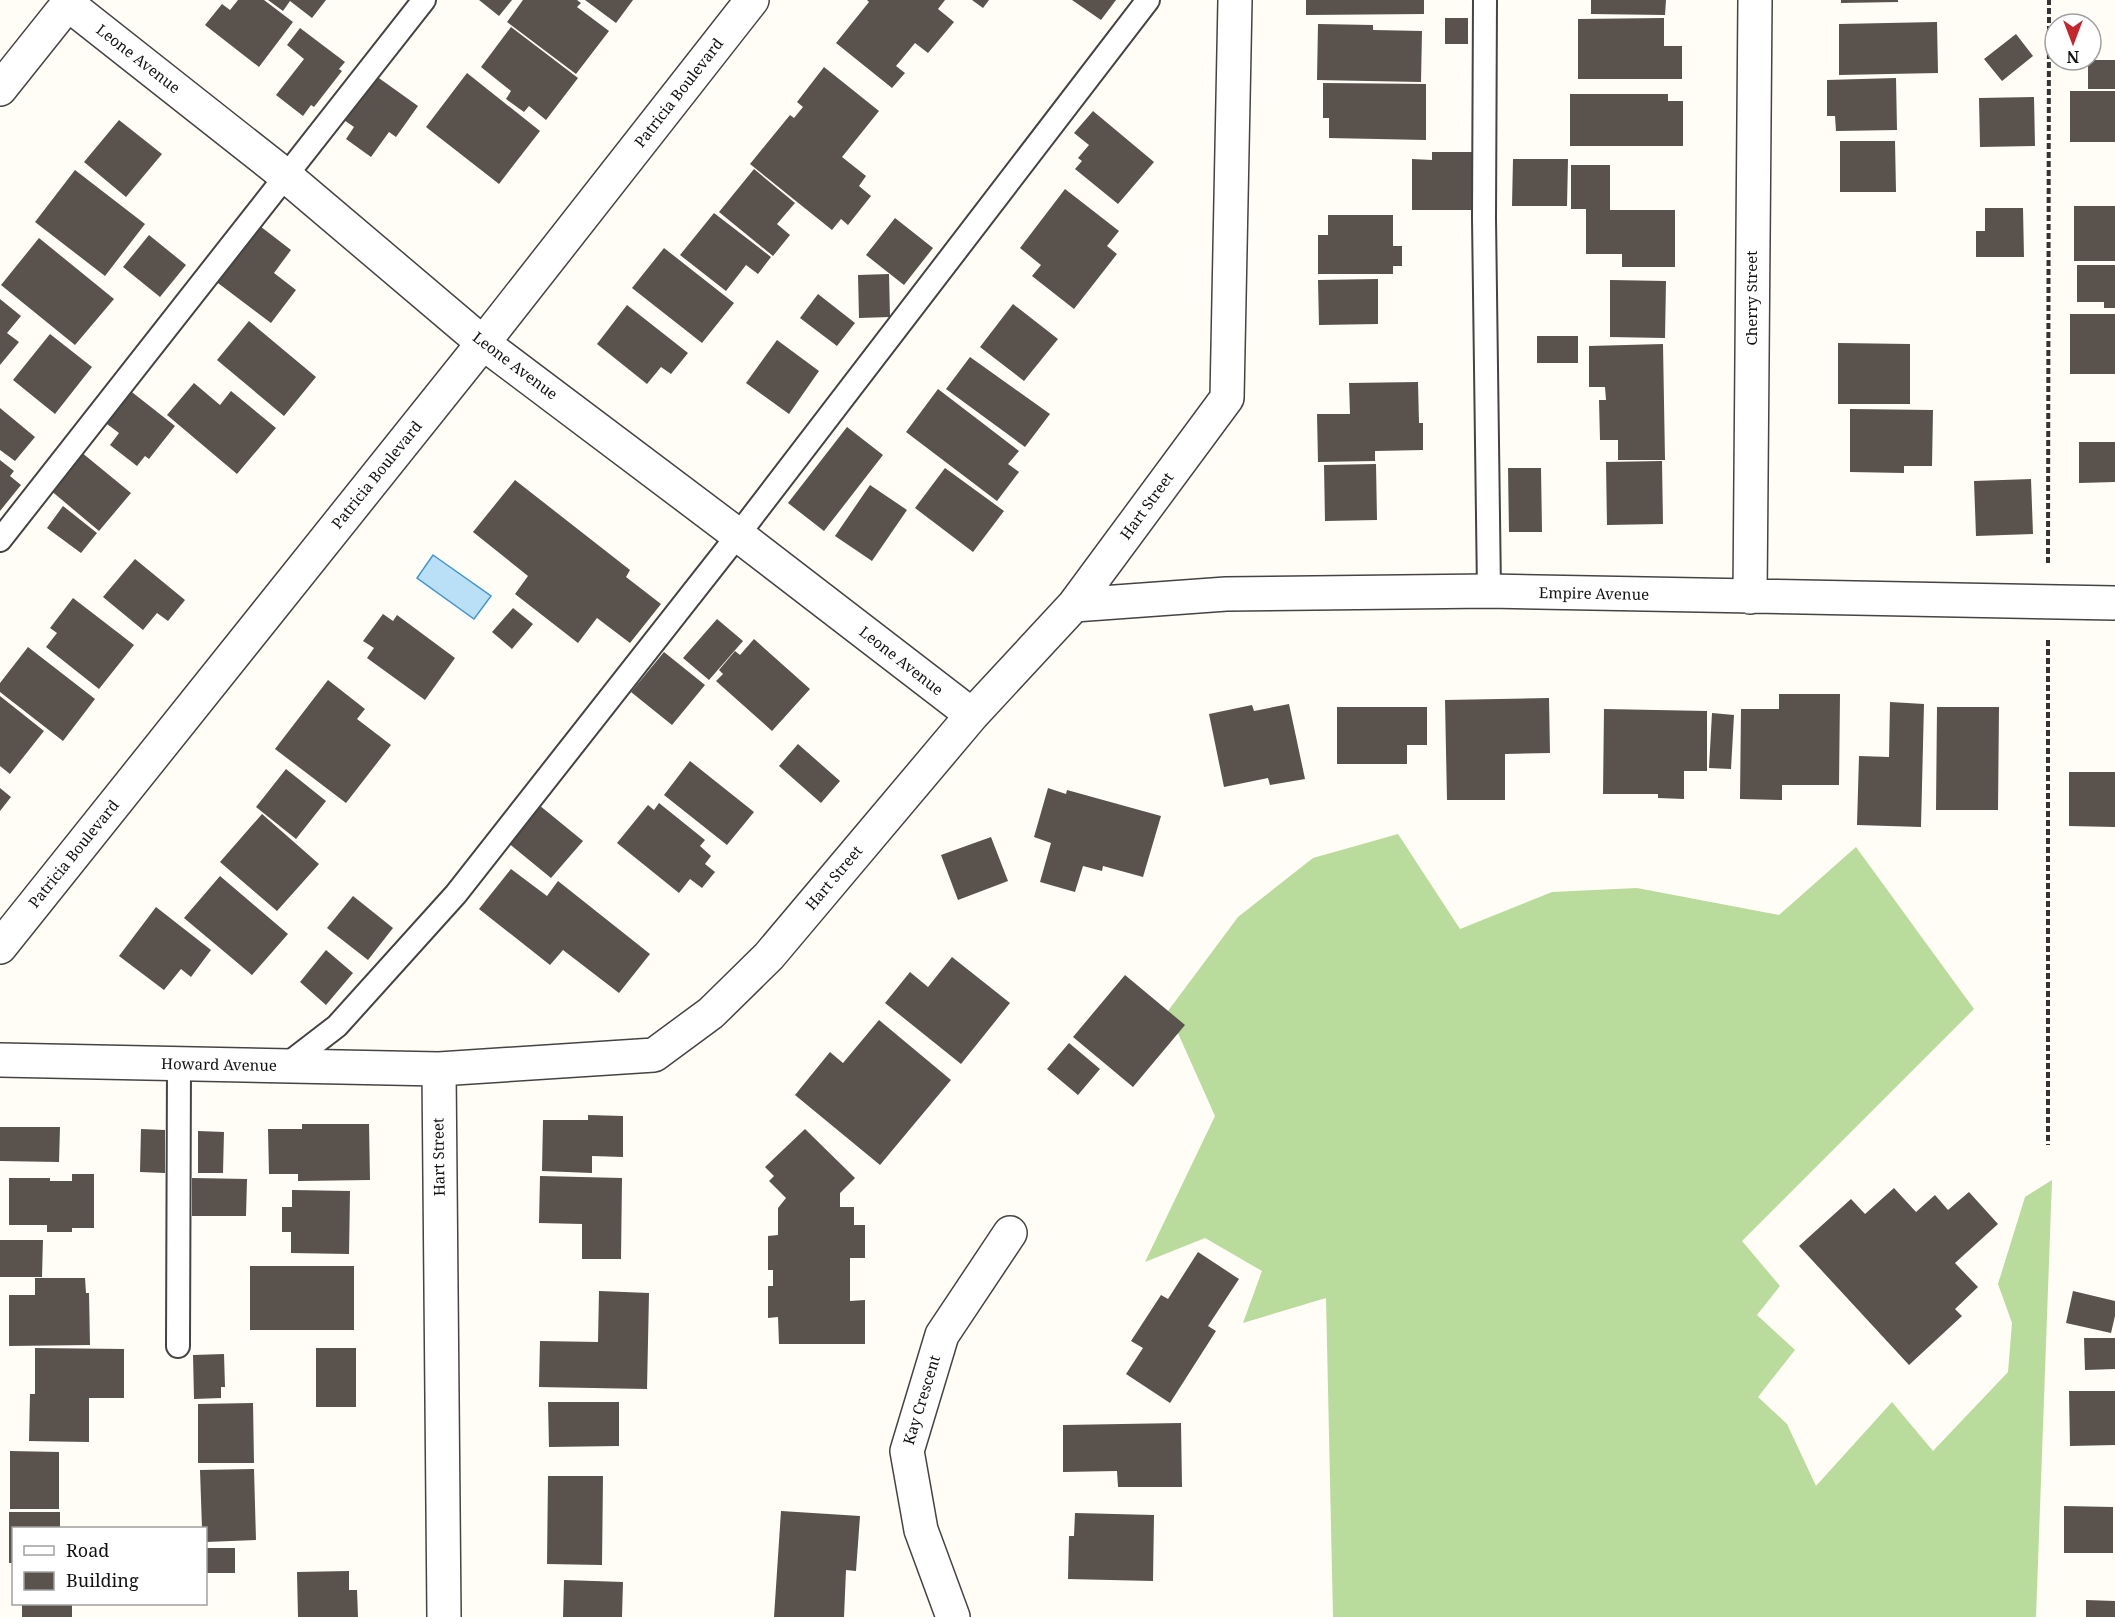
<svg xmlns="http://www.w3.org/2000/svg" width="2115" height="1617" viewBox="0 0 2115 1617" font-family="'Noto Serif',serif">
  <rect width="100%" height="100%" fill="#fffdf5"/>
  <path fill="#b9dc9c" d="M 1398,834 L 1460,929 L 1552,892 L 1637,888 L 1779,915 L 1856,847 L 1974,1009 L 1742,1241 L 1780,1286 L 1757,1315 L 1795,1350 L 1758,1397 L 1787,1424 L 1816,1486 L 1892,1402 L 1933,1451 L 2008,1372 L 2012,1323 L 1998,1284 L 2025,1197 L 2052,1180 L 2036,1617 L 1333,1617 L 1326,1298 L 1243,1323 L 1262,1271 L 1205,1238 L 1145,1262 L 1215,1116 L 1168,1011 L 1238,917 L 1313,858 Z"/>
  <path fill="#b9e0f7" stroke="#3f96cf" stroke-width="1.5" d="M 433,555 L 491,596 L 474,619 L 417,578 Z"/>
  <path fill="#5a524d" d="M 238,0 L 264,0 L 293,22 L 259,67 L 205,25 L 222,4 L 230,10 Z
    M 268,0 L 326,0 L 312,18 L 290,1 L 283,11 Z
    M 479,0 L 512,0 L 499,16 Z
    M 523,0 L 577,0 L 581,3 L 577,7 L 609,31 L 576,74 L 507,22 Z
    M 585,0 L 633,0 L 616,23 Z
    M 867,0 L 945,0 L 938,9 L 954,22 L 928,53 L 915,43 L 896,66 L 905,73 L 892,88 L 836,43 L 869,2 Z
    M 972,0 L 989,0 L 983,8 Z
    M 1072,0 L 1116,0 L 1101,20 Z
    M 1306,0 L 1424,0 L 1424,14 L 1306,15 Z
    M 1591,0 L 1666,0 L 1665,15 L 1591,14 Z
    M 1841,0 L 1898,0 L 1898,2 L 1841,3 Z
    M 1445,18 L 1468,18 L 1468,44 L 1445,44 Z
    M 1664,18 L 1664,46 L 1682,46 L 1682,79 L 1578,79 L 1578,19 Z
    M 1937,22 L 1938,73 L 1839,75 L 1839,24 Z
    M 1318,24 L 1373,25 L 1373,30 L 1422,31 L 1421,82 L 1317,80 Z
    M 511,27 L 578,78 L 546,120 L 529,106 L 524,112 L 506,99 L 511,91 L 481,67 Z
    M 300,28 L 345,62 L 339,69 L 342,71 L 314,107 L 311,105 L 303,116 L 276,95 L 304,59 L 287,45 Z
    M 2016,34 L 2033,56 L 2002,81 L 1984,59 Z
    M 2088,60 L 2115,60 L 2115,89 L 2088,89 Z
    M 824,67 L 879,111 L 842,157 L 866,176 L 859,186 L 871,196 L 848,225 L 841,219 L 832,230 L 750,164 L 790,115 L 794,118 L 803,107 L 797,102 Z
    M 467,73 L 540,131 L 499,184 L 426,127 Z
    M 376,76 L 418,106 L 396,137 L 389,132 L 371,157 L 346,139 L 354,127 L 344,120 Z
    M 1896,78 L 1897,130 L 1836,131 L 1835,116 L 1827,116 L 1827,80 Z
    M 1323,83 L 1426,84 L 1426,140 L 1329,138 L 1329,118 L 1323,118 Z
    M 2070,91 L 2115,91 L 2115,142 L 2070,142 Z
    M 1570,94 L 1668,94 L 1668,101 L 1683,101 L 1683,146 L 1570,146 Z
    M 2034,97 L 2035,146 L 1980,147 L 1979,98 Z
    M 1093,111 L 1154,162 L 1118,204 L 1075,169 L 1082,161 L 1078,158 L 1089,145 L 1074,133 Z
    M 119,120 L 162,154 L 126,197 L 84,162 Z
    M 1840,141 L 1895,141 L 1896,192 L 1840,192 Z
    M 1432,152 L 1479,152 L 1478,210 L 1412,210 L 1412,159 L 1432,160 Z
    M 1513,159 L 1568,159 L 1567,206 L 1512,206 Z
    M 1571,165 L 1610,165 L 1610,210 L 1675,210 L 1675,267 L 1622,267 L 1622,254 L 1586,254 L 1586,209 L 1571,209 Z
    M 754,169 L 795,203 L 777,224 L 790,235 L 773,256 L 719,212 Z
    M 75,170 L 145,224 L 105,276 L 35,222 Z
    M 1065,189 L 1119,231 L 1107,246 L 1117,254 L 1074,309 L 1032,276 L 1041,265 L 1020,248 Z
    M 2074,206 L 2115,206 L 2115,261 L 2074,261 Z
    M 1985,208 L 2023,208 L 2024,257 L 1976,257 L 1976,231 L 1985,231 Z
    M 714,213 L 771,257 L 758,274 L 746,265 L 726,291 L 680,255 Z
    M 1328,215 L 1393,215 L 1393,246 L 1402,246 L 1402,266 L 1393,266 L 1393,274 L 1318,274 L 1318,235 L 1328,235 Z
    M 895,218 L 933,248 L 904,285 L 866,255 Z
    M 256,223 L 291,250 L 274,273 L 296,290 L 271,323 L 214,280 Z
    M 149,235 L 186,265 L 160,297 L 123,267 Z
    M 39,238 L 114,299 L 75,345 L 1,285 Z
    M 664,248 L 734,303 L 702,343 L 632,288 Z
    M 2077,265 L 2115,265 L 2115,308 L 2104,308 L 2104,302 L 2077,302 Z
    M 889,274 L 890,317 L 859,318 L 858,275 Z
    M 1378,279 L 1378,324 L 1319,325 L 1318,280 Z
    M 1610,280 L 1666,281 L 1665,338 L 1610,337 Z
    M 818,294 L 855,323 L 837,346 L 800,318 Z
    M 0,299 L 21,316 L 7,333 L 19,342 L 0,365 Z
    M 1013,304 L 1058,339 L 1024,381 L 980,347 Z
    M 627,305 L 688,353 L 671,374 L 661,367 L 647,384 L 597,344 Z
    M 2070,314 L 2115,314 L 2115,374 L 2070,374 Z
    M 249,321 L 316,377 L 284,416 L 217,360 Z
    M 50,334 L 92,367 L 55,414 L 13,380 Z
    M 1537,336 L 1578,336 L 1578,363 L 1537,363 Z
    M 777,340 L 819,371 L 789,414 L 746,383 Z
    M 1838,343 L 1910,344 L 1910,404 L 1838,404 Z
    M 1663,344 L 1665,460 L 1618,460 L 1618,440 L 1600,440 L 1599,400 L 1606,400 L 1605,387 L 1589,387 L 1589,346 Z
    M 970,357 L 1050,414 L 1025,447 L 946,389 Z
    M 1418,382 L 1419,423 L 1423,423 L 1423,450 L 1375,451 L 1375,461 L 1318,462 L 1317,414 L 1350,414 L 1349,383 Z
    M 194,383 L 220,405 L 231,391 L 276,428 L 237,474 L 167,415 Z
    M 128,389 L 175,426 L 149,459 L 145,456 L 137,466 L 110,445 L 119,433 L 103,421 Z
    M 938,389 L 1019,451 L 1008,464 L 1019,472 L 997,501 L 906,432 Z
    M 0,408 L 35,437 L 15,461 L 0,450 Z
    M 1850,409 L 1933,410 L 1932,466 L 1904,466 L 1904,473 L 1850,472 Z
    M 847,427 L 883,455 L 824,531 L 788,503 Z
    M 2079,442 L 2115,442 L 2115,482 L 2079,483 Z
    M 81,452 L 131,493 L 99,531 L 49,489 Z
    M 0,460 L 14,471 L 10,476 L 21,485 L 0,511 Z
    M 1662,461 L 1663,524 L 1607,525 L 1606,462 Z
    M 1376,464 L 1377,520 L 1325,521 L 1324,465 Z
    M 945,468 L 1004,511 L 973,552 L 915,508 Z
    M 1508,468 L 1541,468 L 1542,532 L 1509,532 Z
    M 2031,479 L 2033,534 L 1976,536 L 1974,481 Z
    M 515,480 L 630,570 L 626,577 L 661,604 L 630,643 L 597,618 L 578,643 L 515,594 L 528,576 L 473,532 Z
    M 870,485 L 907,510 L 872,561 L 835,536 Z
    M 63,506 L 97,533 L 81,553 L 47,528 Z
    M 135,559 L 185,600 L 168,621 L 157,613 L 143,630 L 103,597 Z
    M 73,598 L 134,645 L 99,689 L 46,647 L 57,633 L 50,628 Z
    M 513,608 L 533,624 L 512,649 L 492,632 Z
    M 383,614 L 393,621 L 397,615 L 455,658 L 425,700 L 367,658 L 374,648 L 363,641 Z
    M 717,619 L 743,641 L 709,680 L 683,658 Z
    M 754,639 L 810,689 L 772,731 L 716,681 L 723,674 L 719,670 L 735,651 L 740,655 Z
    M 28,647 L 95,699 L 63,741 L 0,692 L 0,683 Z
    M 664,652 L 705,685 L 672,725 L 631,692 Z
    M 328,680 L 365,709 L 357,719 L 391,745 L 346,803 L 275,749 Z
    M 1779,694 L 1840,694 L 1839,785 L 1782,785 L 1782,800 L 1740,799 L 1741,709 L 1779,709 Z
    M 0,696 L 44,731 L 10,774 L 0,766 Z
    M 1549,698 L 1550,753 L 1505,754 L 1505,800 L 1447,800 L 1445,700 Z
    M 1890,702 L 1924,704 L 1921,827 L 1857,825 L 1859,756 L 1889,757 Z
    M 1289,704 L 1305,779 L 1270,785 L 1268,778 L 1224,787 L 1209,714 L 1252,705 L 1254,711 Z
    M 1337,707 L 1427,707 L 1427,745 L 1407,745 L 1407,764 L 1337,764 Z
    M 1937,707 L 1999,707 L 1998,810 L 1936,810 Z
    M 1604,709 L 1707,711 L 1707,771 L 1684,771 L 1684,799 L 1658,798 L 1658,794 L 1603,794 Z
    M 1712,713 L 1734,715 L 1731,769 L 1709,768 Z
    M 798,744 L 840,781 L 821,803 L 779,766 Z
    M 690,761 L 754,812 L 727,845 L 664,795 Z
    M 286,769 L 326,801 L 296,839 L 256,807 Z
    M 2069,772 L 2115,772 L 2115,827 L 2069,826 Z
    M 0,788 L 11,797 L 0,811 Z
    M 1048,788 L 1066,794 L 1067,790 L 1161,816 L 1143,877 L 1103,866 L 1102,871 L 1083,866 L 1075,892 L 1040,882 L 1051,843 L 1034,837 Z
    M 659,803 L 705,840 L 700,846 L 711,856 L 705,864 L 715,872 L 702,888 L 690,879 L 679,893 L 617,843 L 648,805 L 654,810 Z
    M 539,805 L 583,841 L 551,878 L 507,842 Z
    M 262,814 L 319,864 L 277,911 L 220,862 Z
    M 991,837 L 1008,881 L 958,900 L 941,855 Z
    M 511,869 L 547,896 L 558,881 L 650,954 L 619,993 L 563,950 L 550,965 L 479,909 Z
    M 220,876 L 288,934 L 252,975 L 184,918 Z
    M 353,896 L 393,928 L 368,960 L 327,928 Z
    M 156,907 L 211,950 L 191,977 L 181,969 L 164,990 L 119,956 Z
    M 326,950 L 353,973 L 326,1005 L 300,982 Z
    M 952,957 L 1010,1003 L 961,1064 L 885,1003 L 910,972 L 928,987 Z
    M 1125,975 L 1185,1025 L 1133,1087 L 1073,1037 Z
    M 879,1020 L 951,1080 L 880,1165 L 795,1095 L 830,1052 L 843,1063 Z
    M 1069,1043 L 1100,1069 L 1078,1095 L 1047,1069 Z
    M 588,1115 L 623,1116 L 623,1157 L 592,1156 L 592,1173 L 542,1171 L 543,1120 L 588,1120 Z
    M 302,1124 L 369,1124 L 370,1180 L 298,1181 L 298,1174 L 269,1174 L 268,1129 L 302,1129 Z
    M 0,1127 L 60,1127 L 59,1162 L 0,1161 Z
    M 141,1129 L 165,1130 L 165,1173 L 140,1172 Z
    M 805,1129 L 855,1178 L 840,1193 L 840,1207 L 854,1207 L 854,1225 L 865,1225 L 865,1258 L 850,1258 L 850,1301 L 865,1300 L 865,1344 L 779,1344 L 778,1317 L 768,1318 L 768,1286 L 773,1286 L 773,1270 L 768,1270 L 768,1236 L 778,1235 L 778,1208 L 786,1198 L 769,1181 L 774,1176 L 765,1167 Z
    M 198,1131 L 224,1132 L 223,1173 L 198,1173 Z
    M 72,1174 L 94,1174 L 94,1228 L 72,1228 L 72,1232 L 47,1232 L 47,1225 L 9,1225 L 9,1178 L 50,1178 L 50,1181 L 72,1181 Z
    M 540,1176 L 622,1178 L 621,1259 L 582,1259 L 582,1224 L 539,1223 Z
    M 192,1178 L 247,1179 L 246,1216 L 192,1216 Z
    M 1894,1188 L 1916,1212 L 1935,1195 L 1948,1210 L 1969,1192 L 1998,1224 L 1955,1263 L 1978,1287 L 1955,1309 L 1962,1316 L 1909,1365 L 1799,1246 L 1851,1199 L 1865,1214 Z
    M 292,1190 L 350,1191 L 349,1254 L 291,1253 L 291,1232 L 282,1232 L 282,1207 L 292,1207 Z
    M 0,1240 L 43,1240 L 42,1277 L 0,1277 Z
    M 1198,1252 L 1239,1279 L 1208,1326 L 1216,1331 L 1170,1403 L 1126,1374 L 1143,1348 L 1131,1341 L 1161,1295 L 1168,1299 Z
    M 250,1266 L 354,1266 L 354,1330 L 250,1330 Z
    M 35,1278 L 85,1278 L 86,1293 L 89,1293 L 90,1345 L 9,1346 L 9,1295 L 35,1295 Z
    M 599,1291 L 649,1293 L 647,1389 L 539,1387 L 540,1341 L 598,1342 Z
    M 2073,1291 L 2115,1301 L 2115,1316 L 2111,1333 L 2066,1323 Z
    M 2084,1338 L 2115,1338 L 2115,1369 L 2085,1370 Z
    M 35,1348 L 124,1349 L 124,1398 L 89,1398 L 89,1442 L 29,1441 L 30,1394 L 35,1394 Z
    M 316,1348 L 356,1348 L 356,1407 L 316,1407 Z
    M 224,1354 L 225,1387 L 221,1387 L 221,1398 L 194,1399 L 193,1355 Z
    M 2069,1391 L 2115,1391 L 2115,1445 L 2070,1446 Z
    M 548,1402 L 619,1402 L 619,1446 L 549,1447 Z
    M 253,1403 L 254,1463 L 198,1463 L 198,1404 Z
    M 1181,1423 L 1182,1487 L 1118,1487 L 1117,1471 L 1063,1472 L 1063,1425 Z
    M 10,1451 L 59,1452 L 59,1509 L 10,1509 Z
    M 254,1469 L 256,1540 L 206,1542 L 206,1528 L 202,1528 L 200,1470 Z
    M 548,1476 L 603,1476 L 602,1565 L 547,1564 Z
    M 2064,1506 L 2113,1507 L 2113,1553 L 2064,1553 Z
    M 781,1511 L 860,1516 L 856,1571 L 846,1570 L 844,1617 L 774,1617 Z
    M 9,1512 L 60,1512 L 60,1528 L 14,1528 L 14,1563 L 9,1563 Z
    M 1075,1513 L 1154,1515 L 1153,1581 L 1068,1579 L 1069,1536 L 1074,1536 Z
    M 206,1548 L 235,1548 L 235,1573 L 206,1573 Z
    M 349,1571 L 349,1590 L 357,1590 L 358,1617 L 298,1617 L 297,1572 Z
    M 564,1580 L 623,1582 L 622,1617 L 563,1617 Z
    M 2086,1600 L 2115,1601 L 2115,1617 L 2086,1617 Z
    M 22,1604 L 72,1604 L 72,1617 L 22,1617 Z"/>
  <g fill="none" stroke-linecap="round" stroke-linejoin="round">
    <g stroke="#444" stroke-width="26">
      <path id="lane" d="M 1485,0 L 1484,218 L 1489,591
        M 0,540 L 424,0
        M 285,1066 L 337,1026 L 456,894 L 738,535 L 1148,0
        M 178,1346 L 179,1064"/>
    </g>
    <g stroke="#444" stroke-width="36">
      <path id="street" d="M 68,4 L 286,176 L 483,343 L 738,535 L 972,715
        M 0,89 L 71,0
        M 1750,597 L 1755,0
        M 1074,605 L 1226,594 L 1489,591 L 2115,603
        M 0,947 L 483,343 L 752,0
        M 0,1060 L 439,1069 L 654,1055 L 711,1013 L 769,956 L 972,715 L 1074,605 L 1227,398 L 1235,0
        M 439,1069 L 444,1617
        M 953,1617 L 921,1530 L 907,1451 L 942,1335 L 1010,1233"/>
    </g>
    <path stroke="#333" stroke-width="4" stroke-dasharray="6 3" stroke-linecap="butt" d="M 2048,563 L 2049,0
      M 2048,640 L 2048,1145"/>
    <use href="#lane" stroke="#fff" stroke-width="22"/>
    <use href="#street" stroke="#fff" stroke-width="33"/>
  </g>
  <g text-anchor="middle" stroke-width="6" stroke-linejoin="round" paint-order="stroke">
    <g font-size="15" fill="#111" stroke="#fff">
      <text transform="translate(138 59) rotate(38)" y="5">Leone Avenue</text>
      <text transform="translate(679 93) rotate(-52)" y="5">Patricia Boulevard</text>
      <text transform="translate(1752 298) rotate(-90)" y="5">Cherry Street</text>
      <text transform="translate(515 366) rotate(37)" y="5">Leone Avenue</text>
      <text transform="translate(377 475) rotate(-51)" y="5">Patricia Boulevard</text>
      <text transform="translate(1147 506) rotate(-54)" y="5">Hart Street</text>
      <text transform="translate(1594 594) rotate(1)" y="5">Empire Avenue</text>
      <text transform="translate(901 661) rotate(38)" y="5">Leone Avenue</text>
      <text transform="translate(74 854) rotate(-51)" y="5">Patricia Boulevard</text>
      <text transform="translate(834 878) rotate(-50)" y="5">Hart Street</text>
      <text transform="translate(219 1065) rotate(1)" y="5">Howard Avenue</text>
      <text transform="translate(439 1157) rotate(-91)" y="5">Hart Street</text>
      <text transform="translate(922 1400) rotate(-73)" y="5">Kay Crescent</text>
    </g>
  </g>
  <rect x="12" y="1527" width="195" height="78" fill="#ffffff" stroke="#a0a0a0" stroke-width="1.5"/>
  <rect x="24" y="1546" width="30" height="9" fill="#ffffff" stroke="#a0a0a0" stroke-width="1.5"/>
  <text x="66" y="1557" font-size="18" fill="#111111">Road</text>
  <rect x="24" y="1572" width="30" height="18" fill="#5a524d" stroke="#a0a0a0" stroke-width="1.5"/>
  <text x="66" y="1587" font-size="18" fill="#111111">Building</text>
  <g transform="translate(2073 42) rotate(180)"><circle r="28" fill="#ffffff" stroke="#a0a0a0" stroke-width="1.5"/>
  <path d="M0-4.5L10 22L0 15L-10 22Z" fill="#c4262e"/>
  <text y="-9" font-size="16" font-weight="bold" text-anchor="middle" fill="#111111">N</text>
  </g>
</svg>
